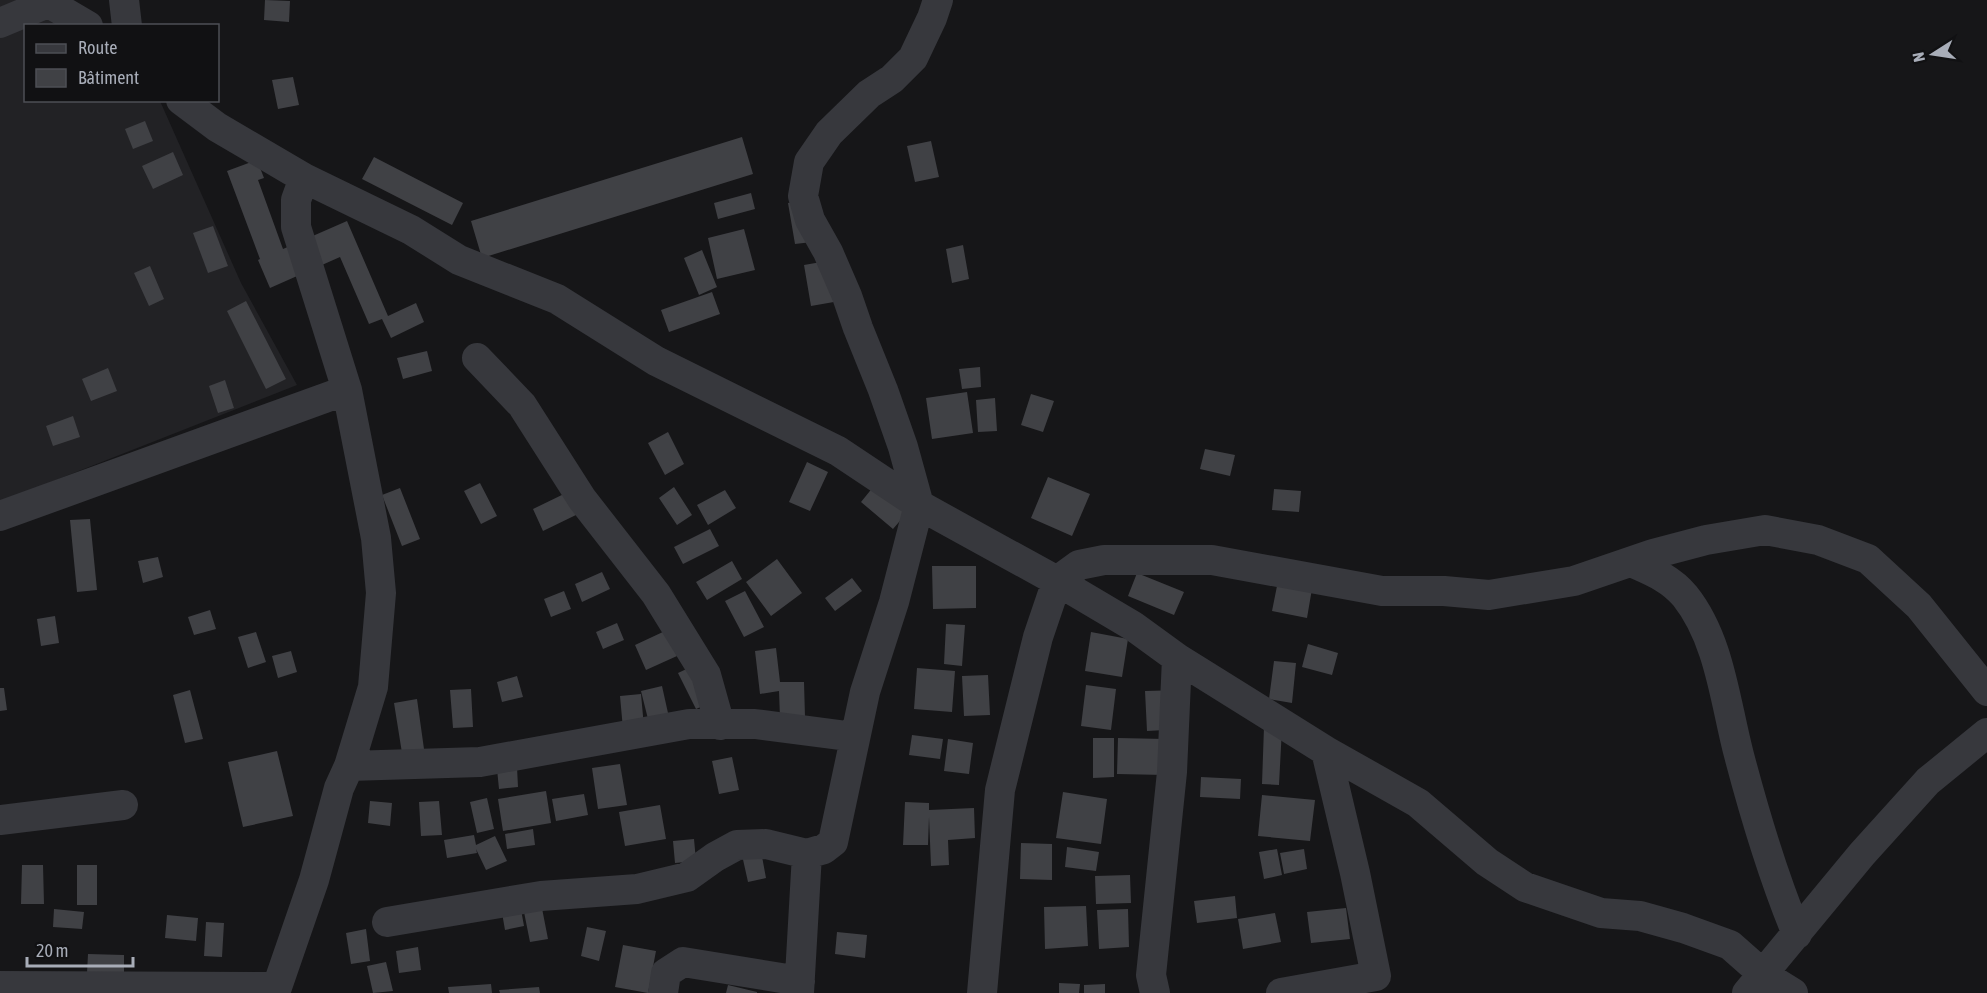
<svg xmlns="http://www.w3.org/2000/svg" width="1987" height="993" viewBox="0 0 1987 993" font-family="'Asap Condensed',sans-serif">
  <rect width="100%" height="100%" fill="#161618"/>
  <path fill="#222225" d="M 0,0 L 44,0 L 88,25 L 26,26 L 26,100 L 160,101 L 241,283 L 297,385 L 0,502 Z"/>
  <path fill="#404145" d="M 265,0 L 290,1 L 289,22 L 264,20 Z
    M 293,77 L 299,105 L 278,109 L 272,80 Z
    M 145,121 L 153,141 L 133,149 L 125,129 Z
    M 742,137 L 753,174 L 482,258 L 471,221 Z
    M 931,141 L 939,177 L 915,182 L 907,146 Z
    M 173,152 L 183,175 L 153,189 L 142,166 Z
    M 374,157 L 463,203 L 452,225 L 362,179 Z
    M 257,160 L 264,178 L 258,180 L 283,249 L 347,221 L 388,316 L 416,303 L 424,322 L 391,338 L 382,319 L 369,324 L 340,257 L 270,288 L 258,260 L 260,259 L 227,171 Z
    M 751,193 L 755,209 L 718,219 L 714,203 Z
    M 805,200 L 812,242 L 795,244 L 788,203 Z
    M 213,226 L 228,266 L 208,273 L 193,233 Z
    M 744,229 L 755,270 L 717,279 L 708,238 Z
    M 963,245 L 969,279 L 952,283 L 946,249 Z
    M 702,250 L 717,287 L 699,295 L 684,258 Z
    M 844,258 L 851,299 L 811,306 L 804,265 Z
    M 150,266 L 164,299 L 149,306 L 134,273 Z
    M 712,292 L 720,314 L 669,332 L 661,310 Z
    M 246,301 L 286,379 L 266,389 L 227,311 Z
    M 427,351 L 432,371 L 403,379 L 397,358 Z
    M 980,367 L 981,387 L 962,389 L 959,369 Z
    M 108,368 L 117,391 L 91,401 L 82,379 Z
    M 225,380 L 234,408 L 218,413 L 209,386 Z
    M 967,392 L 973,433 L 932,439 L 926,398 Z
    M 1031,394 L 1054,401 L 1043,432 L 1021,425 Z
    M 995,398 L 997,431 L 978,432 L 976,400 Z
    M 73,416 L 80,437 L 53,446 L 46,426 Z
    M 668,432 L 684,464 L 665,475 L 648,443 Z
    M 1205,449 L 1235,455 L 1230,476 L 1200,469 Z
    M 807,462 L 828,472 L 810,511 L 789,502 Z
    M 1048,477 L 1090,494 L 1072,536 L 1031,518 Z
    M 878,481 L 911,508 L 893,529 L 861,502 Z
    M 480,483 L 497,516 L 481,524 L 464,491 Z
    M 674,487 L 692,515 L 677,525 L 659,498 Z
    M 400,488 L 420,539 L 402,546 L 382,495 Z
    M 1274,489 L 1301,491 L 1299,512 L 1272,510 Z
    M 725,490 L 736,508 L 708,525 L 697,505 Z
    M 568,492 L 578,514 L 543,531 L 533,509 Z
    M 90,519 L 97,590 L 77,592 L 70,520 Z
    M 710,529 L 719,546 L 683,564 L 674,547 Z
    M 158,557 L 163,577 L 143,583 L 138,561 Z
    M 777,559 L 802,593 L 771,616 L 746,582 Z
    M 732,561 L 742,579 L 707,600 L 696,582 Z
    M 932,566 L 976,566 L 976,608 L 933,609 Z
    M 602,572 L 610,589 L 582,602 L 575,584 Z
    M 1137,573 L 1184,592 L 1174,615 L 1128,596 Z
    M 1279,576 L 1313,583 L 1307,618 L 1272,611 Z
    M 852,578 L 862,591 L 835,611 L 825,598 Z
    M 564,591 L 571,609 L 551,617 L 544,599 Z
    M 745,591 L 764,627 L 744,637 L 725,601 Z
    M 210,610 L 216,629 L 194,635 L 188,617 Z
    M 55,616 L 59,643 L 41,646 L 37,619 Z
    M 617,623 L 624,640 L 603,649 L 596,632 Z
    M 946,624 L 965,625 L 962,666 L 944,664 Z
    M 665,631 L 677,656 L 646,670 L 635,645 Z
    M 256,632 L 266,662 L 248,668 L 238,637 Z
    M 1091,632 L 1128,639 L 1122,677 L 1085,671 Z
    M 1308,644 L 1338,653 L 1332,675 L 1302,667 Z
    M 776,648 L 780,682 L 804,682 L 805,717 L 780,718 L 779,691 L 760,694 L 755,651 Z
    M 291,651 L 297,672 L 278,678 L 272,656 Z
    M 1274,661 L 1296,663 L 1292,703 L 1269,699 Z
    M 695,665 L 712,702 L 696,709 L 678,673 Z
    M 917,668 L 955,671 L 952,712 L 914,709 Z
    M 988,675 L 990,715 L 964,716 L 962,676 Z
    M 517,676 L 523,697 L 502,702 L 497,682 Z
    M 1086,685 L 1116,689 L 1111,730 L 1081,726 Z
    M 662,686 L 670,722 L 650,727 L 641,691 Z
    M 0,688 L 4,688 L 7,710 L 0,711 Z
    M 471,689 L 473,727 L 453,728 L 450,690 Z
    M 190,690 L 203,739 L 185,743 L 173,695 Z
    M 1182,690 L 1183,729 L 1147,731 L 1145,691 Z
    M 641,694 L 644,727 L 623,729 L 620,696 Z
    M 417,699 L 424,749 L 402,753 L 394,703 Z
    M 1264,727 L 1282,728 L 1279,785 L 1262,784 Z
    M 912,735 L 943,739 L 940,759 L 909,755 Z
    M 1093,738 L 1114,738 L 1114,777 L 1093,778 Z
    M 1118,738 L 1165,739 L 1165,775 L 1117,774 Z
    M 948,739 L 973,743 L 969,774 L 944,771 Z
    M 277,751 L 293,816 L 243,827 L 228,762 Z
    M 732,757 L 739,790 L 719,794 L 712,761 Z
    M 620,764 L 627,805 L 598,809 L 592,768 Z
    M 517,767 L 518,787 L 499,789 L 497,769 Z
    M 1201,777 L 1241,779 L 1240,799 L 1200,797 Z
    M 546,791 L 551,823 L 503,831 L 498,799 Z
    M 1063,792 L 1107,799 L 1101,844 L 1056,838 Z
    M 584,794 L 588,815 L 556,821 L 552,799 Z
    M 1262,795 L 1315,800 L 1310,841 L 1258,836 Z
    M 487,798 L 494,829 L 477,833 L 470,802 Z
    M 370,801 L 392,803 L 390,826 L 368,823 Z
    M 439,801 L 442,835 L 421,836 L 419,802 Z
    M 905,802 L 929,803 L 929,810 L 974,808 L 975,838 L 948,840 L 949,865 L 931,866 L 929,817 L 928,845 L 903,845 Z
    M 660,805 L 666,839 L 625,846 L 619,812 Z
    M 533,829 L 535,845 L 507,849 L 505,834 Z
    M 474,835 L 476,845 L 495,836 L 507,861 L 486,870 L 476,849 L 477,853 L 447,858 L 444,840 Z
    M 694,839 L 696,861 L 675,863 L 673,841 Z
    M 1021,843 L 1052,844 L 1052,880 L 1020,879 Z
    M 1067,847 L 1099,852 L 1096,871 L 1065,867 Z
    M 1277,849 L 1282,875 L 1264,879 L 1259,852 Z
    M 1304,849 L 1307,869 L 1284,874 L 1280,853 Z
    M 761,851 L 766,878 L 748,882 L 742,855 Z
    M 22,865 L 43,865 L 44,904 L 21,904 Z
    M 77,865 L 97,865 L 97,905 L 77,905 Z
    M 1130,875 L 1131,903 L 1096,904 L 1095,876 Z
    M 1235,896 L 1237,918 L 1197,923 L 1194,901 Z
    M 540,898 L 548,939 L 530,942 L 522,902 Z
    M 520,904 L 524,926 L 505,930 L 501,907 Z
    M 1086,906 L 1088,946 L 1045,949 L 1044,907 Z
    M 1346,908 L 1350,939 L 1311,943 L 1307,912 Z
    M 54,909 L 84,912 L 82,929 L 53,927 Z
    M 1128,909 L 1129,947 L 1099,949 L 1097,910 Z
    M 1275,913 L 1281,942 L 1243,949 L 1238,919 Z
    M 167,915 L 198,918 L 196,941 L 165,938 Z
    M 206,922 L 224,923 L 222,957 L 204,956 Z
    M 587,927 L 606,931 L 599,961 L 581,956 Z
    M 366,929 L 370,961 L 351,964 L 346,933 Z
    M 837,932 L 867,935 L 865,958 L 835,954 Z
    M 623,945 L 656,951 L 648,993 L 615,987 Z
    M 418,947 L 421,970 L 399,973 L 396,951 Z
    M 88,954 L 124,955 L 124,974 L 87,973 Z
    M 386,962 L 393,991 L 373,993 L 367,966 Z
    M 1059,983 L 1080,984 L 1079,993 L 1059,993 Z
    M 491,984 L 492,993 L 449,993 L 448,987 Z
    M 1105,984 L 1105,993 L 1084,993 L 1084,985 Z
    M 728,985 L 757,992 L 757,993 L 726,993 Z
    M 539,987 L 540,993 L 500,993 L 499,990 Z"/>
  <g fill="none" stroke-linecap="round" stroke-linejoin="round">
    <path stroke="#37383d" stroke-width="30" d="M 44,0 L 88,26
      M 124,0 L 127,26
      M 0,23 L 48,3
      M 181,100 L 217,127 L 304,178 L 411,230 L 459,260 L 557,299 L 656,361 L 838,451 L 919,505 L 1057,581 L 1133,626 L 1177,658 L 1326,751 L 1418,803 L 1487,862 L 1525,887 L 1601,913 L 1640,916 L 1683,928 L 1730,945 L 1764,975 L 1793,993
      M 477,358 L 522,405 L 582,499 L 656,594 L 706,675 L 720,725
      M 0,516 L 347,390
      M 1631,562 C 1651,571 1670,578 1685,596 C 1720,640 1725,702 1739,755 C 1755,816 1773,876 1797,934
      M 349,766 L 480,762 L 689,724 L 755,724 L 855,737
      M 0,820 L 123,805
      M 387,922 L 541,896 L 637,889 L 687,877 L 715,857 L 737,845 L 766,844 L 807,854 L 824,849 L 833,842 L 865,692 L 894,602 L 919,505 L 903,447 L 883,390 L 858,328 L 847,296 L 828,252 L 810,220 L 803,196 L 809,162 L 829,133 L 869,94 L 892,79 L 913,58 L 932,18 L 938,0
      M 0,986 L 276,987
      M 275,993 L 314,880 L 339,788 L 349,766 L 373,687 L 381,593 L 376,538 L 347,390 L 296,227 L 296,200 L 304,178
      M 663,993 L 666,973 L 683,962 L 800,981
      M 799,993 L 807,854
      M 982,993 L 1000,790 L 1038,637 L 1057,581 L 1079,565 L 1104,560 L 1212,560 L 1382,591 L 1444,591 L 1489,595 L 1574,581 L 1653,554 L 1706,540 L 1765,530 L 1818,540 L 1868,559 L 1919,606 L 1987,691
      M 1155,993 L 1151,975 L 1172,772 L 1177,658
      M 1281,993 L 1376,976 L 1355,873 L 1326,751
      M 1747,993 L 1862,854 L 1928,781 L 1987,733"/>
  </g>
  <rect x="24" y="24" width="195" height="78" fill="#111113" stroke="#4d4f55" stroke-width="1.5"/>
  <rect x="36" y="44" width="30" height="9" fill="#37383d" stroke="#4d4f55" stroke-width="1.5"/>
  <text x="78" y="54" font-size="18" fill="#a8adb8">Route</text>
  <rect x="36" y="69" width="30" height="18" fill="#404145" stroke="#4d4f55" stroke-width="1.5"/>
  <text x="78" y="84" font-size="18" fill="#a8adb8">Bâtiment</text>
  <g transform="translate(1933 54) rotate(258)" stroke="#111113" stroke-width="4.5" paint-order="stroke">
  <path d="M0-4.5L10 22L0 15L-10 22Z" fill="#a8adb8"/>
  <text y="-9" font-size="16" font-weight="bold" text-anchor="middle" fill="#a8adb8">N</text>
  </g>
  <path d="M27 957v9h106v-9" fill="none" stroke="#a8adb8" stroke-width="3"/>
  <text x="36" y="957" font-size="18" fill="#a8adb8" stroke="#111113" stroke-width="4.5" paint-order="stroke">20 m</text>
</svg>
